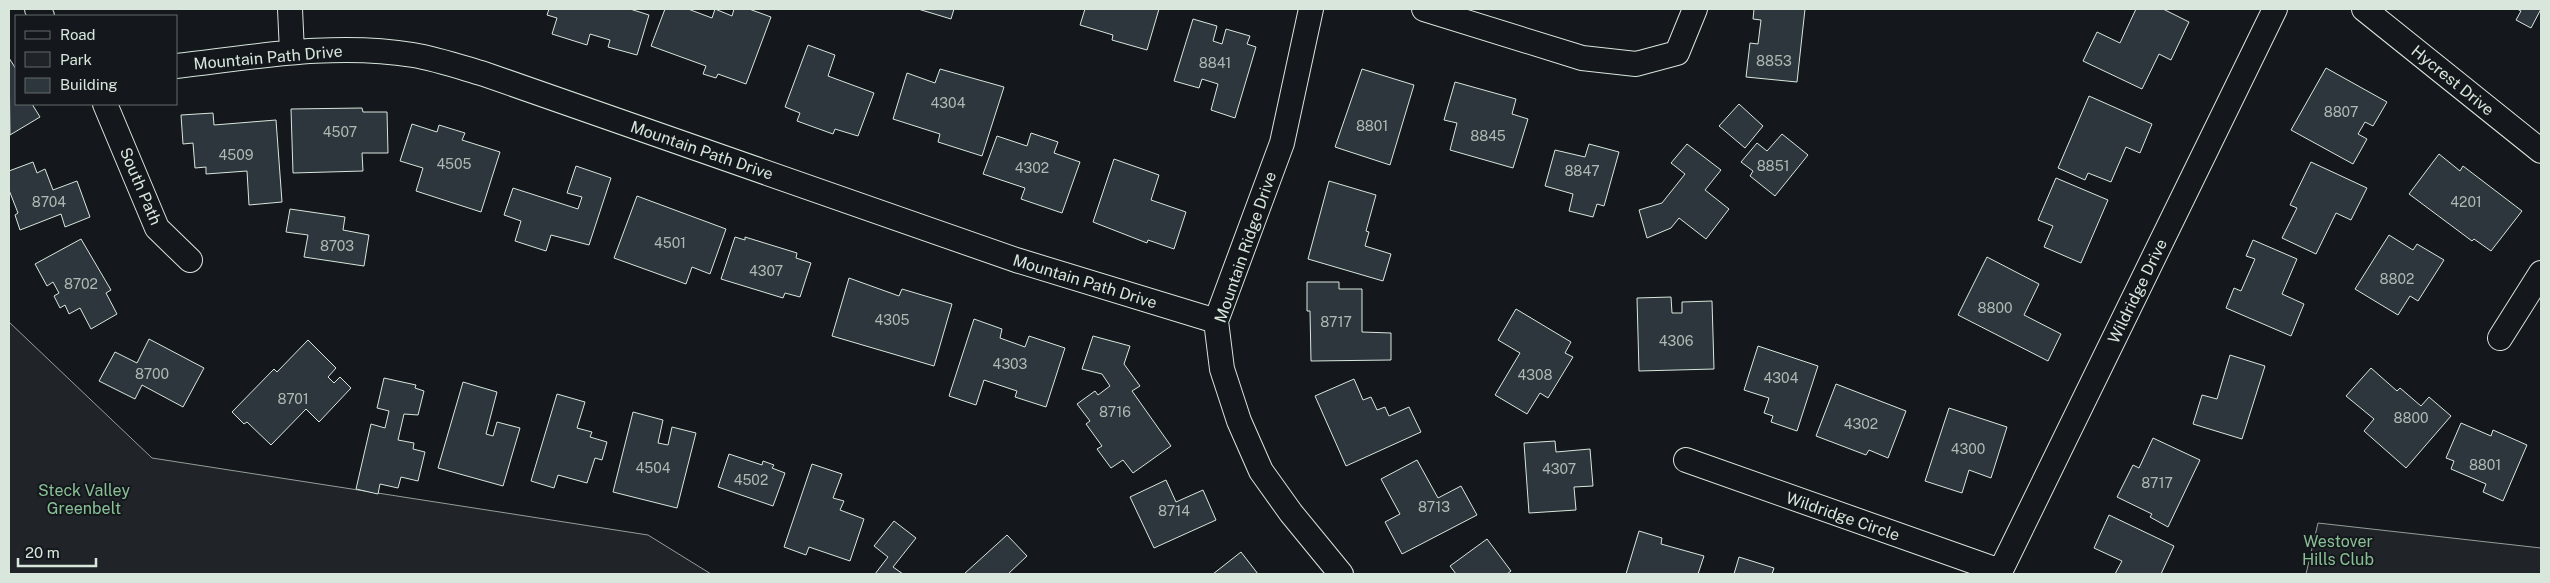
<svg xmlns="http://www.w3.org/2000/svg" width="2550" height="583" viewBox="0 0 2550 583" font-family="'Public Sans',sans-serif">
  <rect width="100%" height="100%" fill="#14181c"/>
  <path fill="#202428" stroke="#939e99" d="M 9,322 L 152,458 L 648,535 L 711,574 L 9,574 Z
    M 2318,523 L 2541,548 L 2541,574 L 2306,574 Z"/>
  <path fill="#2c363c" stroke="#d8e6dc" d="M 549,9 L 630,9 L 649,15 L 637,55 L 608,47 L 610,40 L 590,34 L 587,45 L 552,34 L 557,18 L 547,15 Z
    M 665,9 L 688,9 L 712,18 L 715,9 L 732,16 L 734,9 L 749,9 L 771,17 L 746,84 L 718,74 L 716,78 L 703,74 L 706,66 L 651,46 Z
    M 918,9 L 954,9 L 951,19 Z
    M 1085,9 L 1159,9 L 1147,50 L 1112,40 L 1113,35 L 1080,25 Z
    M 1754,9 L 1805,9 L 1797,82 L 1746,77 L 1750,43 L 1758,44 L 1761,20 L 1753,19 Z
    M 2136,9 L 2163,9 L 2189,22 L 2171,60 L 2159,54 L 2142,89 L 2083,61 L 2097,32 L 2120,43 Z
    M 2517,9 L 2541,9 L 2531,28 L 2516,20 L 2521,11 Z
    M 1193,19 L 1217,26 L 1213,41 L 1222,44 L 1226,29 L 1250,36 L 1247,44 L 1256,47 L 1235,118 L 1211,110 L 1218,84 L 1202,79 L 1199,88 L 1174,81 Z
    M 808,45 L 835,55 L 828,76 L 874,93 L 858,136 L 835,129 L 833,134 L 797,121 L 800,113 L 785,107 Z
    M 9,58 L 16,69 L 16,104 L 32,104 L 40,117 L 10,135 Z
    M 2326,68 L 2387,102 L 2373,126 L 2365,122 L 2358,134 L 2367,139 L 2353,164 L 2291,130 Z
    M 940,69 L 1004,87 L 982,156 L 938,142 L 940,134 L 893,119 L 907,73 L 935,83 Z
    M 1362,69 L 1414,85 L 1390,165 L 1335,147 Z
    M 1455,82 L 1516,99 L 1512,114 L 1528,119 L 1513,168 L 1450,150 L 1457,123 L 1444,120 Z
    M 2089,96 L 2152,124 L 2140,153 L 2126,147 L 2111,182 L 2088,173 L 2085,180 L 2058,168 Z
    M 1739,104 L 1763,126 L 1745,148 L 1719,126 Z
    M 362,108 L 363,112 L 387,112 L 388,153 L 362,153 L 363,171 L 293,173 L 291,109 Z
    M 213,113 L 214,125 L 276,120 L 282,202 L 249,205 L 247,171 L 206,174 L 206,167 L 195,168 L 193,143 L 183,144 L 181,115 Z
    M 412,124 L 437,132 L 439,125 L 465,133 L 462,140 L 500,152 L 481,212 L 416,191 L 423,168 L 400,161 Z
    M 1031,133 L 1058,142 L 1054,153 L 1080,162 L 1062,213 L 1021,199 L 1025,188 L 983,174 L 997,136 L 1027,146 Z
    M 1782,134 L 1808,155 L 1775,196 L 1750,176 L 1753,171 L 1741,162 L 1757,143 L 1767,151 Z
    M 1589,144 L 1619,152 L 1604,206 L 1597,204 L 1593,217 L 1569,211 L 1573,194 L 1545,186 L 1555,150 L 1585,157 Z
    M 1687,144 L 1721,170 L 1705,190 L 1729,209 L 1706,239 L 1679,218 L 1671,228 L 1647,238 L 1639,210 L 1662,203 L 1685,174 L 1671,163 Z
    M 2439,154 L 2460,171 L 2463,166 L 2522,211 L 2491,251 L 2474,239 L 2472,241 L 2409,194 Z
    M 1114,159 L 1159,175 L 1151,200 L 1186,212 L 1174,249 L 1148,240 L 1147,243 L 1093,222 Z
    M 33,162 L 37,173 L 45,169 L 53,190 L 77,181 L 90,217 L 65,227 L 61,214 L 20,230 L 15,215 L 18,213 L 9,190 L 9,171 Z
    M 2311,162 L 2367,188 L 2351,220 L 2336,213 L 2316,254 L 2282,238 L 2297,208 L 2290,205 Z
    M 576,166 L 611,178 L 589,245 L 551,235 L 546,251 L 515,241 L 521,221 L 504,215 L 513,188 L 578,209 L 582,197 L 567,193 Z
    M 2056,178 L 2108,200 L 2081,263 L 2044,247 L 2053,226 L 2038,220 Z
    M 1329,181 L 1376,195 L 1366,231 L 1369,232 L 1365,246 L 1391,254 L 1383,281 L 1308,259 Z
    M 637,196 L 726,229 L 710,274 L 692,267 L 686,284 L 614,258 Z
    M 290,209 L 345,217 L 343,230 L 369,235 L 364,266 L 304,257 L 308,235 L 286,232 Z
    M 2389,235 L 2413,250 L 2417,244 L 2444,260 L 2418,301 L 2410,296 L 2398,315 L 2355,289 Z
    M 735,237 L 745,240 L 745,237 L 797,253 L 796,258 L 811,263 L 800,297 L 785,293 L 783,298 L 721,279 Z
    M 81,239 L 111,290 L 106,293 L 117,314 L 91,329 L 80,308 L 69,314 L 65,305 L 60,308 L 54,296 L 59,293 L 53,282 L 47,286 L 35,264 Z
    M 2253,240 L 2297,259 L 2282,294 L 2304,304 L 2291,336 L 2226,308 L 2234,288 L 2241,291 L 2255,259 L 2246,256 Z
    M 1987,257 L 2039,284 L 2024,315 L 2061,334 L 2048,361 L 1958,315 Z
    M 849,278 L 899,296 L 902,289 L 952,304 L 934,366 L 832,336 Z
    M 1307,282 L 1339,282 L 1339,289 L 1362,289 L 1362,332 L 1391,333 L 1391,360 L 1311,361 L 1310,311 L 1307,311 Z
    M 1671,297 L 1672,313 L 1682,313 L 1682,302 L 1712,301 L 1714,369 L 1639,371 L 1637,298 Z
    M 1516,309 L 1571,342 L 1565,353 L 1573,357 L 1548,398 L 1540,393 L 1527,414 L 1495,395 L 1520,353 L 1498,340 Z
    M 974,319 L 1002,329 L 1000,338 L 1025,347 L 1029,336 L 1065,348 L 1046,407 L 1015,397 L 1017,391 L 984,380 L 976,405 L 949,396 Z
    M 1093,336 L 1130,346 L 1124,364 L 1140,386 L 1132,391 L 1171,446 L 1133,473 L 1123,460 L 1111,468 L 1097,449 L 1102,446 L 1086,424 L 1090,421 L 1077,404 L 1095,391 L 1098,395 L 1110,386 L 1102,374 L 1082,369 Z
    M 149,339 L 204,368 L 183,407 L 142,385 L 135,399 L 99,381 L 115,352 L 137,363 Z
    M 308,340 L 336,368 L 328,377 L 334,383 L 340,377 L 351,388 L 319,422 L 306,409 L 271,445 L 247,422 L 244,424 L 232,412 L 274,369 L 277,372 Z
    M 1758,346 L 1818,366 L 1797,431 L 1771,422 L 1773,416 L 1764,413 L 1769,398 L 1744,390 Z
    M 2230,355 L 2265,366 L 2242,439 L 2193,424 L 2202,395 L 2217,399 Z
    M 2371,368 L 2397,391 L 2400,388 L 2421,406 L 2429,397 L 2451,416 L 2406,468 L 2364,431 L 2374,419 L 2346,396 Z
    M 384,378 L 416,385 L 415,388 L 424,391 L 418,415 L 404,414 L 398,440 L 414,443 L 413,449 L 425,452 L 418,481 L 401,477 L 398,488 L 380,484 L 378,494 L 356,489 L 371,424 L 385,428 L 389,411 L 377,408 Z
    M 1354,379 L 1363,400 L 1371,397 L 1377,410 L 1385,407 L 1389,416 L 1409,407 L 1421,432 L 1346,466 L 1315,396 Z
    M 463,382 L 497,392 L 486,434 L 493,436 L 497,422 L 520,428 L 503,486 L 438,468 Z
    M 1836,384 L 1906,411 L 1888,458 L 1869,450 L 1866,455 L 1816,436 Z
    M 557,394 L 585,402 L 577,428 L 592,432 L 590,437 L 607,442 L 602,460 L 595,458 L 587,483 L 558,475 L 554,488 L 531,481 Z
    M 1949,408 L 2007,427 L 1991,478 L 1969,470 L 1962,493 L 1925,481 Z
    M 633,412 L 663,420 L 658,443 L 668,445 L 672,427 L 696,433 L 677,508 L 613,492 Z
    M 2461,423 L 2491,436 L 2493,430 L 2527,445 L 2503,501 L 2483,492 L 2486,484 L 2451,469 L 2454,461 L 2446,458 Z
    M 2153,438 L 2200,460 L 2168,527 L 2150,517 L 2152,514 L 2117,497 L 2133,465 L 2139,468 Z
    M 1555,441 L 1556,452 L 1590,449 L 1593,486 L 1574,487 L 1576,510 L 1529,513 L 1524,443 Z
    M 729,454 L 762,465 L 763,461 L 774,465 L 772,468 L 785,473 L 773,506 L 718,487 Z
    M 1417,460 L 1438,498 L 1461,486 L 1477,515 L 1402,554 L 1385,522 L 1400,514 L 1381,479 Z
    M 812,464 L 842,474 L 833,498 L 844,501 L 840,510 L 864,519 L 850,561 L 809,547 L 806,555 L 784,547 Z
    M 1166,480 L 1176,502 L 1203,490 L 1216,520 L 1154,548 L 1130,497 Z
    M 2109,515 L 2174,546 L 2161,574 L 2115,574 L 2122,561 L 2094,548 Z
    M 894,521 L 916,538 L 893,567 L 903,574 L 875,574 L 888,557 L 874,546 Z
    M 1639,531 L 1662,538 L 1661,544 L 1704,556 L 1698,574 L 1626,574 Z
    M 1007,535 L 1027,556 L 1008,574 L 964,574 Z
    M 1487,539 L 1511,571 L 1507,574 L 1456,574 L 1450,566 Z
    M 1241,552 L 1258,574 L 1213,574 Z
    M 1739,557 L 1774,568 L 1772,574 L 1734,574 Z"/>
  <g fill="none" stroke-linecap="round" stroke-linejoin="round">
    <g stroke="#d8e6dc" stroke-width="26">
      <path id="minor" d="M 37,9 L 42,16
        M 290,9 L 292,52
        M 1311,9 L 1282,143 L 1216,321 L 1222,369 L 1239,421 L 1261,471 L 1291,513 L 1341,574
        M 1424,9 L 1582,58 L 1636,64 L 1677,53 L 1695,9
        M 2364,9 L 2541,151
        M 176,66 C 255,57 334,42 413,55 C 437,59 460,67 484,74 L 1016,260 L 1216,321
        M 105,104 L 157,228 L 190,260
        M 2500,338 L 2541,273
        M 1686,460 L 2000,571
        M 1999,574 L 2275,9"/>
    </g>
    <use href="#minor" stroke="#14181c" stroke-width="24"/>
  </g>
  <g text-anchor="middle" stroke-width="4" stroke-linejoin="round" paint-order="stroke">
    <g font-size="14" fill="#adbab4">
      <text x="1774" y="66">8853</text>
      <text x="1215" y="68">8841</text>
      <text x="948" y="108">4304</text>
      <text x="2341" y="117">8807</text>
      <text x="1372" y="131">8801</text>
      <text x="340" y="137">4507</text>
      <text x="1488" y="141">8845</text>
      <text x="236" y="160">4509</text>
      <text x="454" y="169">4505</text>
      <text x="1773" y="171">8851</text>
      <text x="1032" y="173">4302</text>
      <text x="1582" y="176">8847</text>
      <text x="49" y="207">8704</text>
      <text x="2466" y="207">4201</text>
      <text x="670" y="248">4501</text>
      <text x="337" y="251">8703</text>
      <text x="766" y="276">4307</text>
      <text x="2397" y="284">8802</text>
      <text x="81" y="289">8702</text>
      <text x="1995" y="313">8800</text>
      <text x="892" y="325">4305</text>
      <text x="1336" y="327">8717</text>
      <text x="1676" y="346">4306</text>
      <text x="1010" y="369">4303</text>
      <text x="152" y="379">8700</text>
      <text x="1535" y="380">4308</text>
      <text x="1781" y="383">4304</text>
      <text x="293" y="404">8701</text>
      <text x="1115" y="417">8716</text>
      <text x="2411" y="423">8800</text>
      <text x="1861" y="429">4302</text>
      <text x="1968" y="454">4300</text>
      <text x="2485" y="470">8801</text>
      <text x="653" y="473">4504</text>
      <text x="1559" y="474">4307</text>
      <text x="751" y="485">4502</text>
      <text x="2157" y="488">8717</text>
      <text x="1434" y="512">8713</text>
      <text x="1174" y="516">8714</text>
    </g>
    <g font-size="16" fill="#d8e6dc" stroke="#14181c">
      <text transform="translate(268 57) rotate(-5)" y="6">Mountain Path Drive</text>
      <text transform="translate(2453 80) rotate(39)" y="6">Hycrest Drive</text>
      <text transform="translate(702 150) rotate(19)" y="6">Mountain Path Drive</text>
      <text transform="translate(141 186) rotate(67)" y="6">South Path</text>
      <text transform="translate(1245 247) rotate(-71)" y="6">Mountain Ridge Drive</text>
      <text transform="translate(1085 281) rotate(17)" y="6">Mountain Path Drive</text>
      <text transform="translate(2137 291) rotate(-64)" y="6">Wildridge Drive</text>
      <text transform="translate(1843 516) rotate(19)" y="6">Wildridge Circle</text>
    </g>
    <g font-size="16" fill="#8ac095" stroke="#14181c">
      <text x="84" y="496">Steck Valley<tspan x="84" dy="18">Greenbelt</tspan></text>
      <text x="2338" y="547">Westover<tspan x="2338" dy="18">Hills Club</tspan></text>
    </g>
  </g>
  <rect width="2550" height="583" fill="none" stroke="#d8e6dc" stroke-width="20"/>
  <rect x="15" y="15" width="162" height="90" fill="#14181c" stroke="#626a69"/>
  <rect x="25" y="31" width="25" height="8" fill="#14181c" stroke="#626a69"/>
  <text x="60" y="40" font-size="15" fill="#d8e6dc">Road</text>
  <rect x="25" y="52" width="25" height="15" fill="#202428" stroke="#626a69"/>
  <text x="60" y="65" font-size="15" fill="#d8e6dc">Park</text>
  <rect x="25" y="78" width="25" height="15" fill="#2c363c" stroke="#626a69"/>
  <text x="60" y="90" font-size="15" fill="#d8e6dc">Building</text>
  <path d="M18 558v8h78v-8" fill="none" stroke="#d8e6dc" stroke-width="2.5"/>
  <text x="25" y="558" font-size="15" fill="#d8e6dc" stroke="#14181c" stroke-width="4" paint-order="stroke">20 m</text>
</svg>
